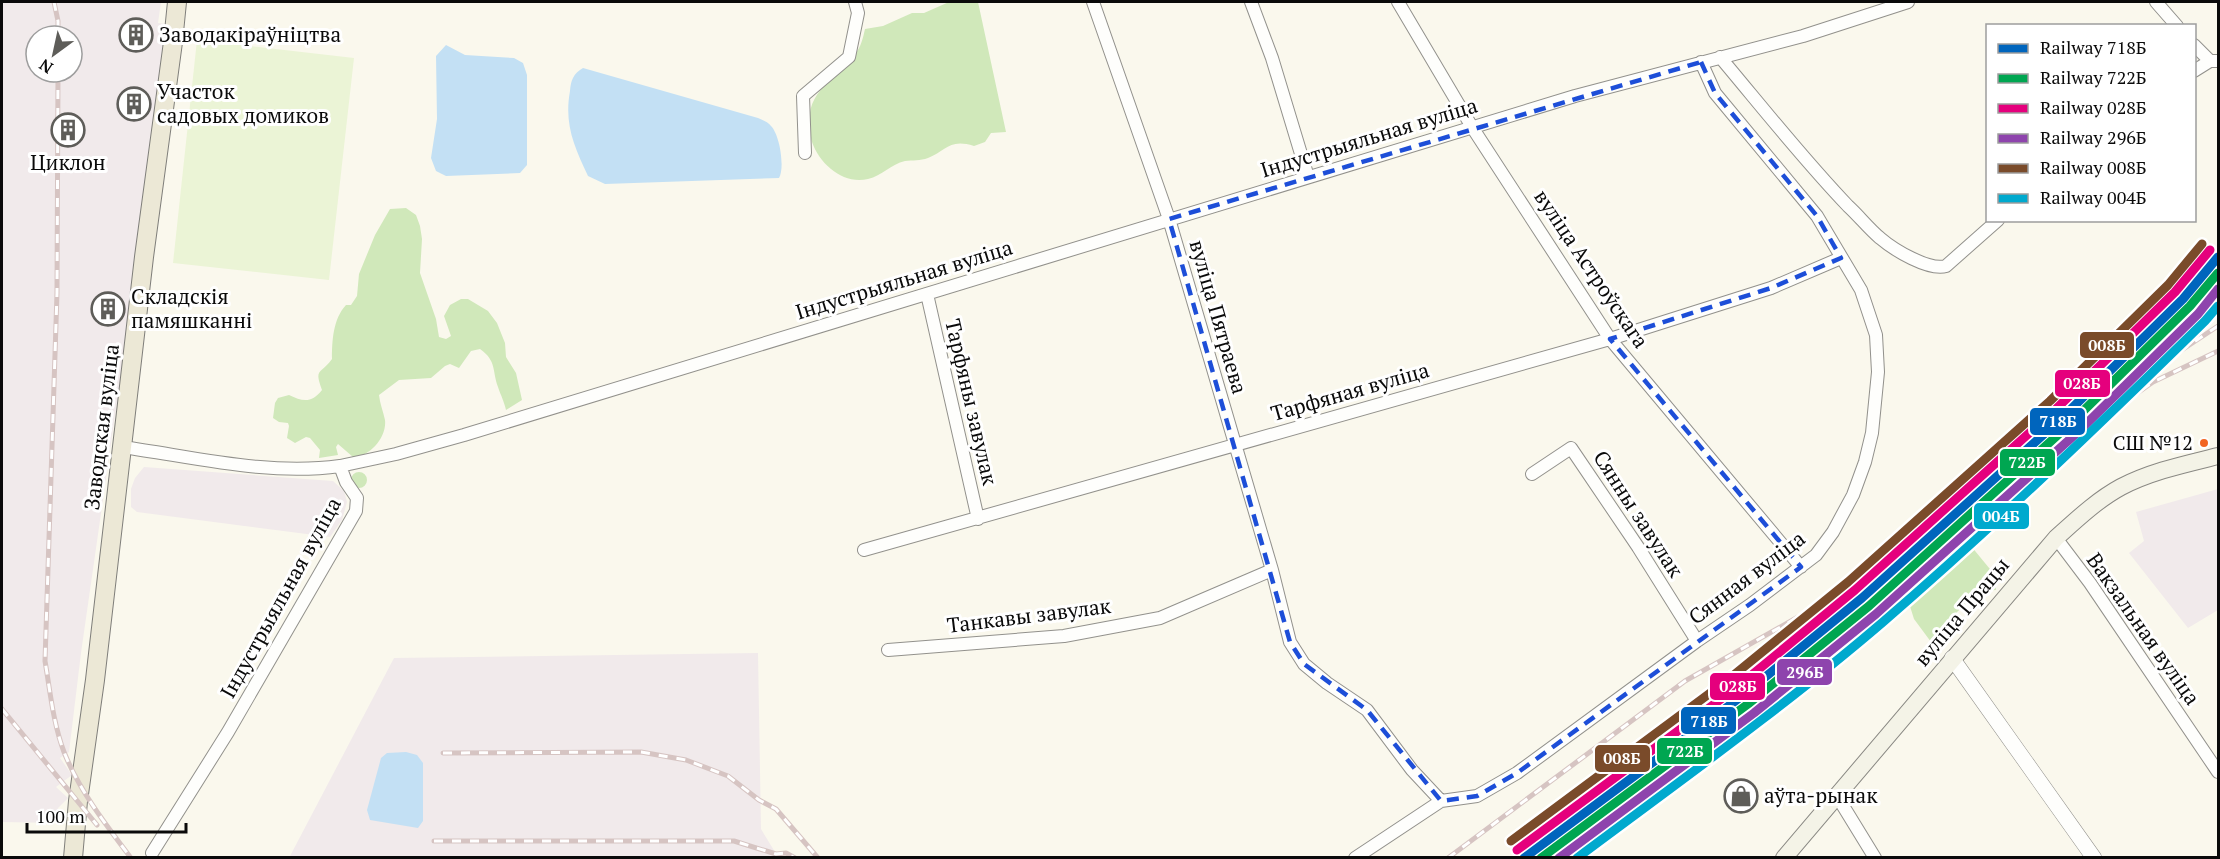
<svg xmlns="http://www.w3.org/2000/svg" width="2220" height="859" viewBox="0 0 2220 859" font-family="'PT Serif',serif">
  <rect width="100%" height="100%" fill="#faf8ed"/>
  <path fill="#f1eaeb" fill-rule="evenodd" d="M 2,2 L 161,2 L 158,23 L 167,24 L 123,360 L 81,653 L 69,752 L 60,758 L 72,775 L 56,787 L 68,798 L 58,808 L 55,823 L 2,822 ZM 36,36 L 72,36 L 72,72 L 36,72 Z
    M 144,467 L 333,481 L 344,491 L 347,502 L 342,520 L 330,537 L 137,512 L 131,507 L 131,489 L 135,478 Z
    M 2218,489 L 2218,610 L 2188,628 L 2129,553 L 2144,541 L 2136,512 Z
    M 758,653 L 761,829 L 778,857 L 289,858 L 394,658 Z"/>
  <path fill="#d0e8ba" d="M 949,2 L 978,2 L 1006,132 L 991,133 L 985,142 L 974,146 C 949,138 946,151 928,158 C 920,161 913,160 905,161 C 891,164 882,176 868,179 C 844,185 820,165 812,142 C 810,137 811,130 810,124 C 806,91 838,77 855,54 C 861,47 863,38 865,29 L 883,26 L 912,13 L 924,13 Z
    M 406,208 L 416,215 L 420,226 L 422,239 L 420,273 L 436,319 L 439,337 L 446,339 L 451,336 L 444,316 L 450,305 L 461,299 L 468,299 L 488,311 L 497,323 L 505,343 L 506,357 L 516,373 L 522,400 L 506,410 C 504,401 501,396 498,387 C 492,371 497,361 480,349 L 471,351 L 459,368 L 450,364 L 445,366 L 431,378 L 399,380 L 379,395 C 380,404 383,411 385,420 C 387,437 370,457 353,457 L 338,444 L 336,447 L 338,455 L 319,458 L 320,450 L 310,438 L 306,437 L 295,443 L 287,438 L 289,426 L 288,423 L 279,422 L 273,418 L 275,403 L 278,398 L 289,395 C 303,402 312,403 322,390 C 314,368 320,375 332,359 C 332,341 333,319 346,305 L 351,305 L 357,296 L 359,274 L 375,235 L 390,209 Z
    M351 480a8 8 0 1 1 16 0a8 8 0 1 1-16 0Z
    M 1971,546 L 1994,574 L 1996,590 L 1980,591 L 1957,612 L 1954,633 L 1934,646 L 1914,619 L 1908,600 Z"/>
  <path fill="#ebf4d6" d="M 197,40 L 354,58 L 329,280 L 173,263 Z"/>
  <path fill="#c3e0f4" d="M 446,45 L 465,55 L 514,58 L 523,63 L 527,75 L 527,165 L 520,173 L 446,176 L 436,171 L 431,158 L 437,119 L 436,56 Z
    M 583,68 L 758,118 C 762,120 768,122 771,126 C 780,135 785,168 779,178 L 605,184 L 588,176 C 574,146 564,124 570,91 C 571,80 573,74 583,68 Z
    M 406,752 L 417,755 L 423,763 L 423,821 L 418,828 L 370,820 L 367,810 L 381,758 L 387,753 Z"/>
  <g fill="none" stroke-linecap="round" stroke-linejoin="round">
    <g stroke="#92918c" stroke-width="14">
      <path id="minor" d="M 1093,2 L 1169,219 L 1272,570 L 1290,642 L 1304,664 L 1327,683 L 1367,710 L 1412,770 L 1441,801
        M 1251,2 L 1272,58 L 1308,177
        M 1398,2 L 1472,127 L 1610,339 L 1801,567
        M 2156,2 L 2177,26
        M 2194,45 L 2210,61
        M 1720,57 C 1762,107 1803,159 1848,206 C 1859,216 1869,229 1880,238 C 1894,250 1929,271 1946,266 L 1998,220
        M 2194,71 L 2210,61 L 2218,61
        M 805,153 L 803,96 L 849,57 L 858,13 L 855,2
        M 927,294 L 978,519
        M 122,447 C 194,457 268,476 340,466
        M 1532,474 L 1571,448 L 1638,547 L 1697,641
        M 2056,538 L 2090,583 L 2218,772
        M 864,550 L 1610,339 L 1771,288 L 1841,258
        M 888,650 L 1064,636 L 1160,618 L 1272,570
        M 1837,796 L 1875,858
        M 152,853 L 228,732 L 356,511 L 357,498 L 346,482 L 340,466 L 396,454 L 464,435 L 1575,96 L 1803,36 L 1908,2
        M 1355,858 L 1441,801 L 1477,796 L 1517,773 L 1697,641 L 1750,605 L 1816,555 L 1833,532 L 1853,495 L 1865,462 L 1872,433 L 1878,372 L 1876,335 L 1861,290 L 1817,216 L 1715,93 L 1701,62"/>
    </g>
    <g stroke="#92918c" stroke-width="16">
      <path id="tertiary" d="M 1952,658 L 2094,858"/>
    </g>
    <g stroke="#898883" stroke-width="18">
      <path id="secondary" d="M 1784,858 L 2056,538 C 2076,520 2097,500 2121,487 C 2152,471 2186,464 2218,456"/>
    </g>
    <g stroke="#7f7e7a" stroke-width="20">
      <path id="primary" d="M 73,858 L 78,801 L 95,680 L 144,257 L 173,42 L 177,2"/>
    </g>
    <use href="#minor" stroke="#fefefc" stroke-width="12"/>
    <use href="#tertiary" stroke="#fefefc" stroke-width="15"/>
    <use href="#secondary" stroke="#f4f3e7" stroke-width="16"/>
    <use href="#primary" stroke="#ece8d6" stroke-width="18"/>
    <g stroke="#d6c4c2" stroke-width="5">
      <path id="rail" d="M 54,2 L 58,21 L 58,36
        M 58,72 L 57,293 L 45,661 C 50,690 53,723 64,752 C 79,790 106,825 131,858
        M 2150,371 L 2218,326
        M 2083,431 L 2153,382 L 2218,351
        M 2,709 L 97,825
        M 443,753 L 641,752 L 686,760 L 728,776 L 759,800 L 776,809 L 818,858
        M 434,841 L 734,841 L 776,854 L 786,853 L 795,858
        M 1448,858 L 1685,681 L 1798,617"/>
    </g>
    <use href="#rail" stroke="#fff" stroke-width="3" stroke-dasharray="9" stroke-linecap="butt"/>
    <g stroke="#fff" stroke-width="14">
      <path id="rail-1" d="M 1524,858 L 1742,696 L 1862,598 L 2064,416 L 2183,299 L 2218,257"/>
    </g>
    <g stroke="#fff" stroke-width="14">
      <path id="rail-2" d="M 1541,858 L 1748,704 L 1869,606 L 2071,423 L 2190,306 L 2218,273"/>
    </g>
    <g stroke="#fff" stroke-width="14">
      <path id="rail-3" d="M 1517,850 L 1736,688 L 1855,590 L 2057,408 L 2175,292 L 2210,250"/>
    </g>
    <g stroke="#fff" stroke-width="14">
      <path id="rail-4" d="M 1559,858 L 1754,713 L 1876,614 L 2079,431 L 2198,314 L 2218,289"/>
    </g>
    <g stroke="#fff" stroke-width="14">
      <path id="rail-5" d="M 1511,841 L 1729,679 L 1848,582 L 2050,401 L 2168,285 L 2202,244"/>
    </g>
    <g stroke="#fff" stroke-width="14">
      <path id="rail-6" d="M 1577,858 C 1680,781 1785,706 1883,622 C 1994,526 2100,424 2205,321 L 2218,306"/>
    </g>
    <use href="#rail-1" stroke="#0065bd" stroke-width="9"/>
    <use href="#rail-2" stroke="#00a651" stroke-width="9"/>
    <use href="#rail-3" stroke="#e5007d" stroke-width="9"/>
    <use href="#rail-4" stroke="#8e44ad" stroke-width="9"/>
    <use href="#rail-5" stroke="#7a4b2a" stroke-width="9"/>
    <use href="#rail-6" stroke="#00a9ce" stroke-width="9"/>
  </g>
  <path fill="none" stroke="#1d4ed8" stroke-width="4.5" stroke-dasharray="12 8" stroke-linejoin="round" d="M 1701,62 L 1715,93 L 1817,216 L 1841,258 L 1771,288 L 1610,339 L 1801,567 L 1517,773 L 1477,796 L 1441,801 L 1367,710 L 1304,664 L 1290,642 L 1169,219 Z"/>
  <defs>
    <g id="building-ring" transform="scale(1.725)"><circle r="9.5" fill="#fff" stroke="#5e5d59" stroke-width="1.5"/><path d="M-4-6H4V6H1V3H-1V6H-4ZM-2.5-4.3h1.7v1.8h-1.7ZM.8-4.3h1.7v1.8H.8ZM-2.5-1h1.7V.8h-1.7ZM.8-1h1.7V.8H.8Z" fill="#5e5d59"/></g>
    <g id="shop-ring" transform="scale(1.725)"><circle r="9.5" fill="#fff" stroke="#5e5d59" stroke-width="1.5"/><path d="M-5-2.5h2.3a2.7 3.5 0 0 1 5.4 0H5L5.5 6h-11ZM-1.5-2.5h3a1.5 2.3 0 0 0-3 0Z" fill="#5e5d59"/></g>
  </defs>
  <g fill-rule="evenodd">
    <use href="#building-ring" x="136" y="35"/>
    <use href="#building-ring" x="134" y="104"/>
    <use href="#building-ring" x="68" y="130"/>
    <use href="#building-ring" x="108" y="309"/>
    <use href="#shop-ring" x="1741" y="796"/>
  </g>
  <circle fill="#f26522" stroke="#fff" stroke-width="2" cx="2204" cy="443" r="5"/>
  <g text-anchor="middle" stroke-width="6" stroke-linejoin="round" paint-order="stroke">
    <g font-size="20" fill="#0a0a0a" stroke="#fff" text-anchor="end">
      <text x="2193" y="450">СШ №12</text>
    </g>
    <g font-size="21" fill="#0a0a0a" stroke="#fff" text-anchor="start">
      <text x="159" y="42">Заводакіраўніцтва</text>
      <text x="157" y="99">Участок<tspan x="157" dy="24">садовых домиков</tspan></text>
      <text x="68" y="170" text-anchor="middle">Циклон</text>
      <text x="131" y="304">Складскія<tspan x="131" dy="24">памяшканні</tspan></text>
      <text x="1764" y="803">аўта-рынак</text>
    </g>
    <g font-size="21" fill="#0a0a0a" stroke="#fff">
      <text transform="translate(1369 138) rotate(-17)" y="7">Індустрыяльная вуліца</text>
      <text transform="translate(1591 269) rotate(56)" y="7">вуліца Астроўскага</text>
      <text transform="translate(904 280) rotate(-17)" y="7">Індустрыяльная вуліца</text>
      <text transform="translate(1218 317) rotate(74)" y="7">вуліца Пятраева</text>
      <text transform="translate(1350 392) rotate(-16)" y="7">Тарфяная вуліца</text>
      <text transform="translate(971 402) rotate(77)" y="7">Тарфяны завулак</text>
      <text transform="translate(102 427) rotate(-83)" y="7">Заводская вуліца</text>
      <text transform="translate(1638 514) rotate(57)" y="7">Сянны завулак</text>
      <text transform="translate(1747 578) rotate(-37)" y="7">Сянная вуліца</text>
      <text transform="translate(281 598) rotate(-61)" y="7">Індустрыяльная вуліца</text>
      <text transform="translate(1962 612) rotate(-50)" y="7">вуліца Працы</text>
      <text transform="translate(1029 616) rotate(-7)" y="7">Танкавы завулак</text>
      <text transform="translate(2143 629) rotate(55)" y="7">Вакзальная вуліца</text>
    </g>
  </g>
  <g stroke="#fff" stroke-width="2">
    <rect x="2079" y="331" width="56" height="28" rx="6" fill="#7a4b2a"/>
    <rect x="2054" y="369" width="57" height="29" rx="6" fill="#e5007d"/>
    <rect x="2029" y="407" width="57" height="29" rx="6" fill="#0065bd"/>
    <rect x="1999" y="448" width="57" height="29" rx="6" fill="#00a651"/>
    <rect x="1973" y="502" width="57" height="28" rx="6" fill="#00a9ce"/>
    <rect x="1776" y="658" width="57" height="28" rx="6" fill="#8e44ad"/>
    <rect x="1709" y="672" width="57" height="29" rx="6" fill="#e5007d"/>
    <rect x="1680" y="706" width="57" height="29" rx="6" fill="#0065bd"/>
    <rect x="1656" y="737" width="57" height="28" rx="6" fill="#00a651"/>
    <rect x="1594" y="744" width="57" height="29" rx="6" fill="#7a4b2a"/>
  </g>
  <g font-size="16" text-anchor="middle" font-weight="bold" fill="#fff">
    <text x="2107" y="351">008Б</text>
    <text x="2082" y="389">028Б</text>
    <text x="2058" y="427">718Б</text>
    <text x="2027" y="468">722Б</text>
    <text x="2001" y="522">004Б</text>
    <text x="1805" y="678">296Б</text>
    <text x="1738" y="692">028Б</text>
    <text x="1709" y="727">718Б</text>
    <text x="1685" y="757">722Б</text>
    <text x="1622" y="764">008Б</text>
  </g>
  <rect width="2220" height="859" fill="none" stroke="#0a0a0a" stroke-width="6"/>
  <rect x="1986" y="24" width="210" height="198" fill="#ffffff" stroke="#9d9d9d" stroke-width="1.5"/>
  <rect x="1998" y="44" width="30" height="9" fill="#0065bd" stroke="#9d9d9d" stroke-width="1.5"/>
  <text x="2040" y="54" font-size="18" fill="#0a0a0a">Railway 718Б</text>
  <rect x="1998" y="74" width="30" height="9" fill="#00a651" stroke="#9d9d9d" stroke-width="1.5"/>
  <text x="2040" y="84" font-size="18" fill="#0a0a0a">Railway 722Б</text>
  <rect x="1998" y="104" width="30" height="9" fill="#e5007d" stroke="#9d9d9d" stroke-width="1.5"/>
  <text x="2040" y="114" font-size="18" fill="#0a0a0a">Railway 028Б</text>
  <rect x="1998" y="134" width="30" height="9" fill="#8e44ad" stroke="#9d9d9d" stroke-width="1.5"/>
  <text x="2040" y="144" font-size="18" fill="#0a0a0a">Railway 296Б</text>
  <rect x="1998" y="164" width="30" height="9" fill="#7a4b2a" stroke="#9d9d9d" stroke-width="1.5"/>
  <text x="2040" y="174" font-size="18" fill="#0a0a0a">Railway 008Б</text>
  <rect x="1998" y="194" width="30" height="9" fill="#00a9ce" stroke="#9d9d9d" stroke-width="1.5"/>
  <text x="2040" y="204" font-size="18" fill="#0a0a0a">Railway 004Б</text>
  <g transform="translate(54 54) rotate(213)"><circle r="28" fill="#ffffff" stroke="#9d9d9d" stroke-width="1.5"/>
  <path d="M0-4.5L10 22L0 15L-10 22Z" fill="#5e5d59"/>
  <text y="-9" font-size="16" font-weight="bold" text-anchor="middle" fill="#0a0a0a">N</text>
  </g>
  <path d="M27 823v9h159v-9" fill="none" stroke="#0a0a0a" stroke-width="3"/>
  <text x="36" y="823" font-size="18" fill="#0a0a0a" stroke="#ffffff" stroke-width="4.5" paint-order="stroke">100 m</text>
</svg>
